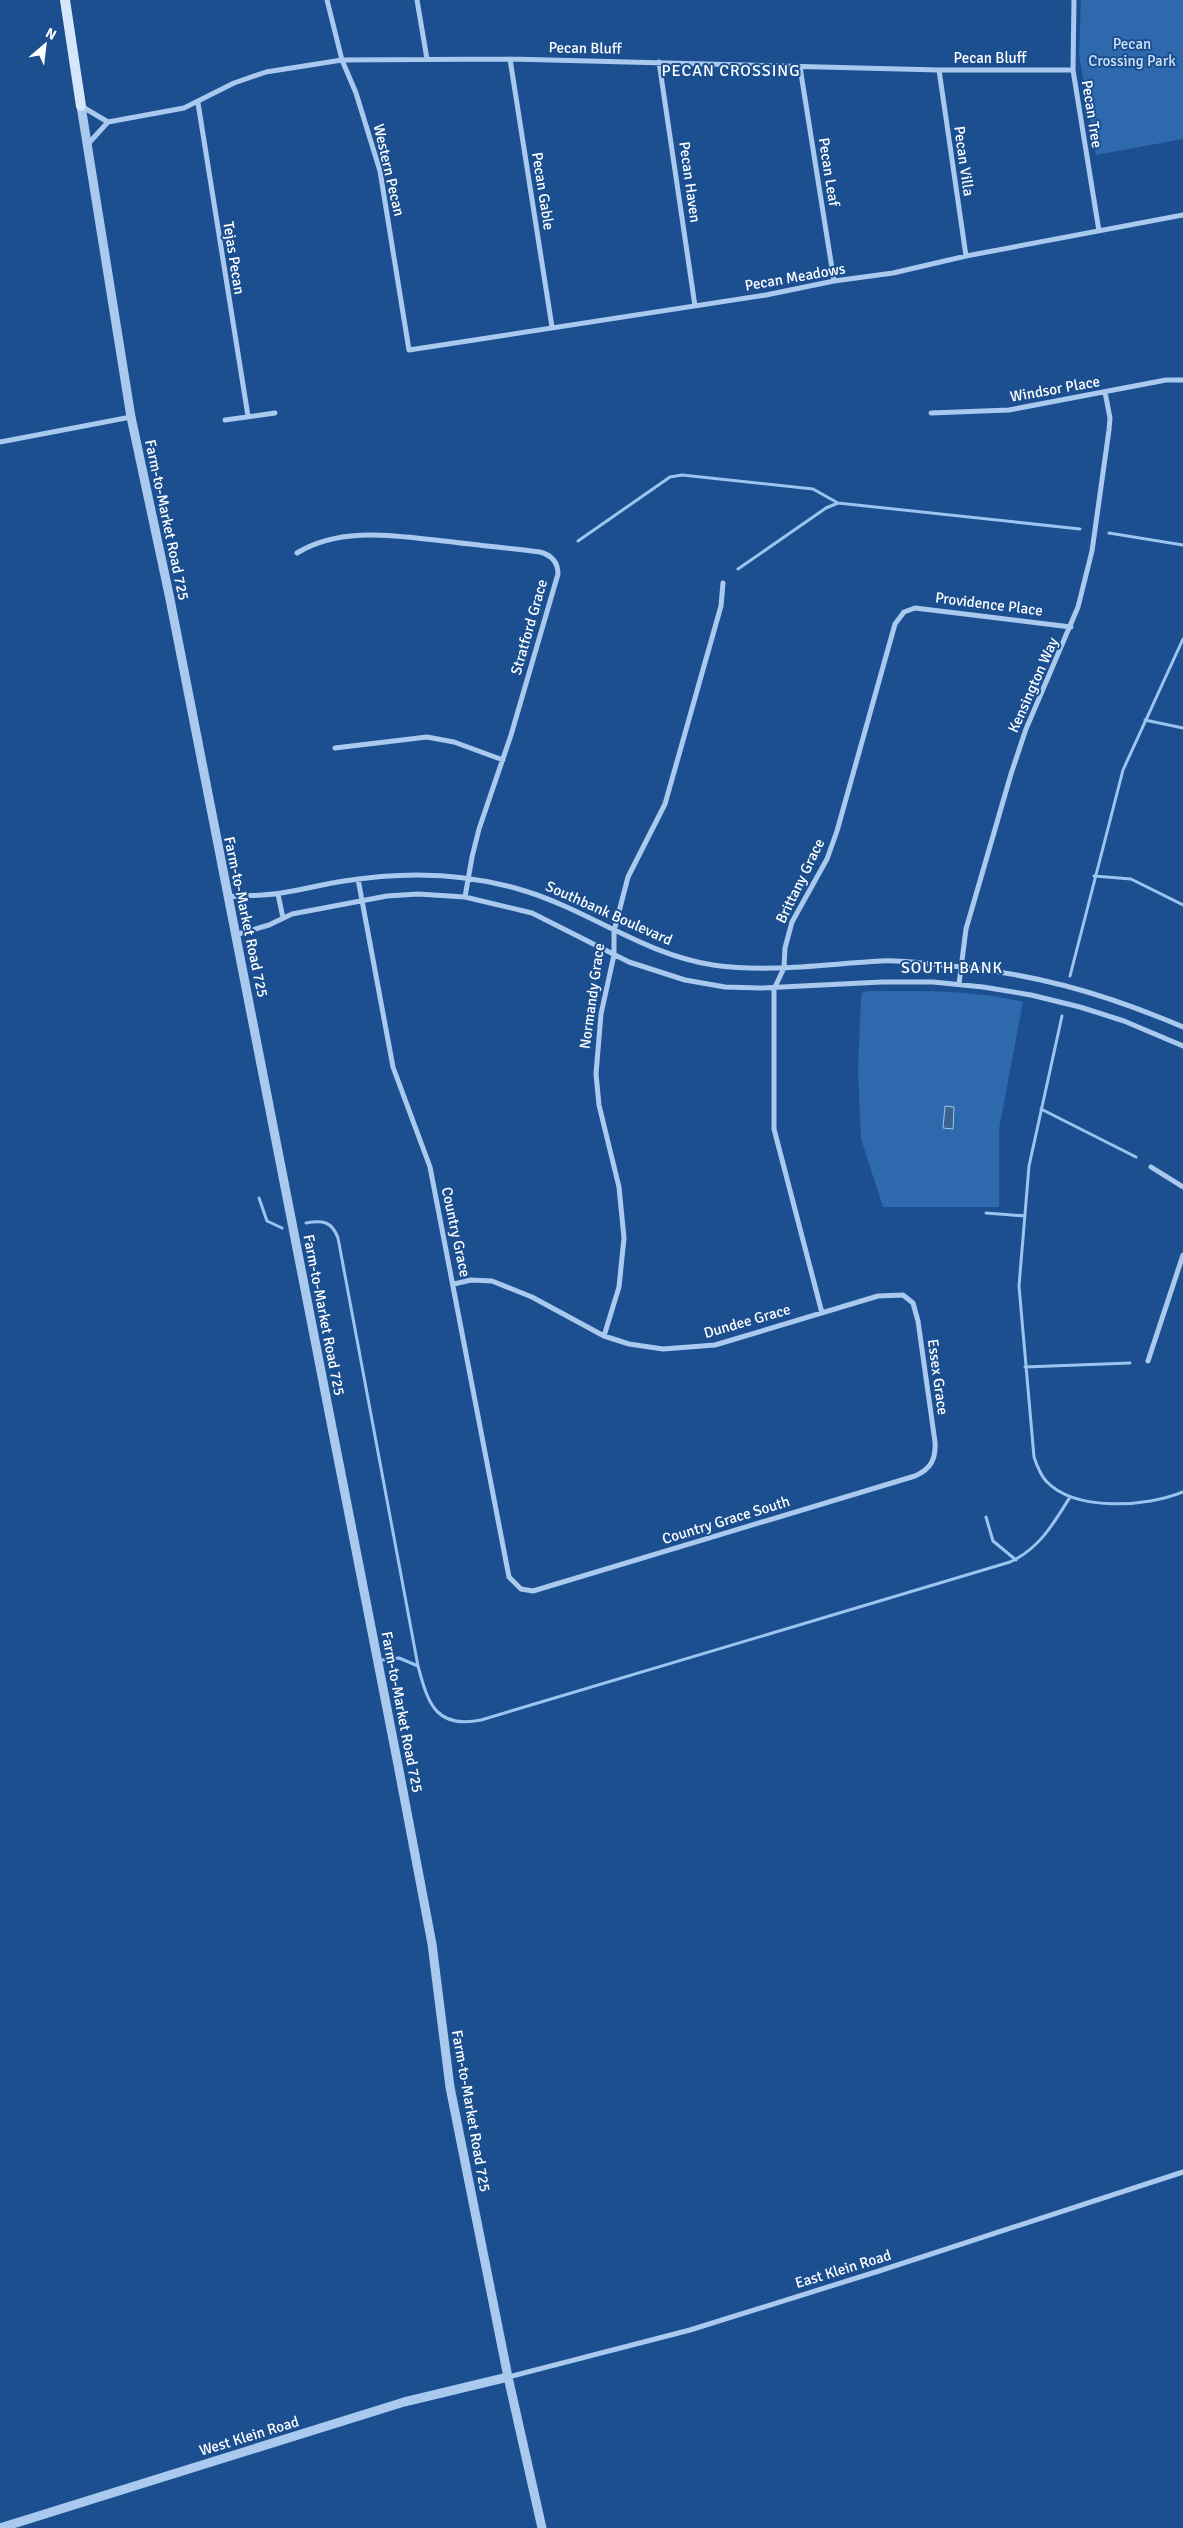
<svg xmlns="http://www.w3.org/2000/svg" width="1183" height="2528" viewBox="0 0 1183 2528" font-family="Signika,sans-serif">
  <rect width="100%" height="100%" fill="#1b4f8f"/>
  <path fill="#2e69ad" d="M 1081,0 L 1183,0 L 1183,139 L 1096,155 L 1079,55 Z
    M 867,991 C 918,991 973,989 1023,1002 L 999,1129 L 999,1207 L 883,1207 L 861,1139 L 858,1069 L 861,997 L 862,993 Z"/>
  <path fill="#3c6290" stroke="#9cc4f0" d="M 945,1106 L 954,1107 L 953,1129 L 943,1128 Z"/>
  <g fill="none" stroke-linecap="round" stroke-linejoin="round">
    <path stroke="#9cc4f0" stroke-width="3" d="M 1109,533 L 1183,545
      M 578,541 L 670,477 L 682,475 L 813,489 L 838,503 L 1080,529
      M 738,569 L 826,508 L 838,503
      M 1145,720 L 1183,728
      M 1094,876 L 1131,879 L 1183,905
      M 1070,976 L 1123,770 L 1183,639
      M 1062,1016 L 1029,1166 L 1019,1286 L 1034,1457 C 1037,1466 1040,1474 1046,1481 C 1075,1512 1147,1507 1183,1492
      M 1041,1109 L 1136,1157
      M 259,1198 L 267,1221 L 282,1228
      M 986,1213 L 1025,1216
      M 306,1223 C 322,1220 332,1221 338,1238 L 418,1666 C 428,1704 436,1729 481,1720 L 1010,1562 C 1039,1549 1054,1523 1070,1497
      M 1025,1367 L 1130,1363
      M 986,1517 L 993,1541 L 1016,1560
      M 383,1660 L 399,1658 L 418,1666"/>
    <path stroke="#a9c9ee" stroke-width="5" d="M 327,0 L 342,60 L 356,93 L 380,171 L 409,350 L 766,295 L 834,281 L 893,273 L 966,256 L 1183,215
      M 417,0 L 427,59
      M 1074,0 L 1073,70 L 1099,231
      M 510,59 L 552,327
      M 659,62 L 695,306
      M 800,67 L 834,281
      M 939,70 L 966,256
      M 198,103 L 248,416
      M 81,106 L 108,122 L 184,108 L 234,83 L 266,72 L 342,60 L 510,59 L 939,70 L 1073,70
      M 88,144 L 108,122
      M 931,413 L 1009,410 L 1166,380 L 1183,380
      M 225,420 L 275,413
      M 0,442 L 131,417
      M 297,553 C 341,526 395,536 444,541 C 476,545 508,548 540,552 C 551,555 558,562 558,574 L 511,735 L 479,829 L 472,857 L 465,897
      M 335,748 L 427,737 L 454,742 L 503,760
      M 358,879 L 393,1067 L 430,1167 L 509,1577 L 521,1589 L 533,1591 L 915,1476 C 931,1469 936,1459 935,1442 L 918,1321 L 913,1303 L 903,1295 L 878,1296 L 715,1345 L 663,1349 L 629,1344 L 604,1336 L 532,1297 L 492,1281 L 471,1280 L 454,1284
      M 278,894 L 283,918
      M 227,897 C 245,895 264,896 281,893 C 302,890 323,884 344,881 C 406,871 465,872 525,891 C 590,911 643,954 713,965 C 770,973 825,964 881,961 C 900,960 921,963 940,965 C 1029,972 1101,992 1183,1027
      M 235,935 L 269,925 L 292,914 L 387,896 L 418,894 L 465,897 L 532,913 L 629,962 L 685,980 L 725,987 L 760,988 L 882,982 L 933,982 L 983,987 L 1031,995 L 1080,1007 L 1124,1021 L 1183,1046
      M 959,984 L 966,929 L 1011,774 L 1026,729 L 1078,607 L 1092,551 L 1109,430 L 1110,418 L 1105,392
      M 1151,1167 L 1183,1187
      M 822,1313 L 774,1129 L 774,989 L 784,968 L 785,948 L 792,922 L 827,859 L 837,831 L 895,624 L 904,612 L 915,608 L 1071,627
      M 604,1336 L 619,1287 L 624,1238 L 619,1187 L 599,1105 L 596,1074 L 601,1014 L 614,955 L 614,931 L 628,877 L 665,804 L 721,606 L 723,583
      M 1148,1361 L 1183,1255
      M 508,2377 L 690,2330 L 879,2271 L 1183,2172"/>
    <path stroke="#a9c9ee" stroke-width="9" d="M 81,106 L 131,417 L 170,599 L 399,1770 L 432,1944 L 450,2087 L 508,2377 L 542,2528
      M 0,2528 L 404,2402 L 508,2377"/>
    <path stroke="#d6e6fa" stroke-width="10" d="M 65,0 L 81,106"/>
  </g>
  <g text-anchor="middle" stroke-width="4" stroke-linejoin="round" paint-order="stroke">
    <g font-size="15" fill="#cfe3fa" stroke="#1b4f8f">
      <text x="1132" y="49">Pecan<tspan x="1132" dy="17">Crossing Park</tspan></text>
    </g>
    <g font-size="15" fill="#fff" stroke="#1b4f8f">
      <text transform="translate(585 48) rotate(1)" y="5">Pecan Bluff</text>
      <text x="990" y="63">Pecan Bluff</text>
      <text transform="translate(1092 114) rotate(81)" y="5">Pecan Tree</text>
      <text transform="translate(964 161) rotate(82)" y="5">Pecan Villa</text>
      <text transform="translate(389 170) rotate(77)" y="5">Western Pecan</text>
      <text transform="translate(829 172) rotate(81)" y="5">Pecan Leaf</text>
      <text transform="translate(690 182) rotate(82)" y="5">Pecan Haven</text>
      <text transform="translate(543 191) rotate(81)" y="5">Pecan Gable</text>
      <text transform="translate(234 258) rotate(81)" y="5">Tejas Pecan</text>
      <text transform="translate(795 277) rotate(-10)" y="5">Pecan Meadows</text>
      <text transform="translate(1055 389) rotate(-10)" y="5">Windsor Place</text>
      <text transform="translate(167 520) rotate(78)" y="5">Farm-to-Market Road 725</text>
      <text transform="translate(989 604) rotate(7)" y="5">Providence Place</text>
      <text transform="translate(529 627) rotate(-74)" y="5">Stratford Grace</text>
      <text transform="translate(1033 685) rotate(-66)" y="5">Kensington Way</text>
      <text transform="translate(800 881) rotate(-64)" y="5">Brittany Grace</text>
      <text transform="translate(609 913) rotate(24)" y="5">Southbank Boulevard</text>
      <text transform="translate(246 917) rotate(78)" y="5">Farm-to-Market Road 725</text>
      <text transform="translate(592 996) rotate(-82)" y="5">Normandy Grace</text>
      <text transform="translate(456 1232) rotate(78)" y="5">Country Grace</text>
      <text transform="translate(324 1315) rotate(79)" y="5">Farm-to-Market Road 725</text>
      <text transform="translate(747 1321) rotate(-16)" y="5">Dundee Grace</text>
      <text transform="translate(938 1377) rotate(82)" y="5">Essex Grace</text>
      <text transform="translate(726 1520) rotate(-17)" y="5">Country Grace South</text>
      <text transform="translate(402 1712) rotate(79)" y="5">Farm-to-Market Road 725</text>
      <text transform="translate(471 2111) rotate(80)" y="5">Farm-to-Market Road 725</text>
      <text transform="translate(843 2269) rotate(-17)" y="5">East Klein Road</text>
      <text transform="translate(249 2436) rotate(-17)" y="5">West Klein Road</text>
    </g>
    <g font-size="16" letter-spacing="1" fill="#fff" stroke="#1b4f8f">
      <text x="731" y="76">PECAN CROSSING</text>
      <text x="952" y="973">SOUTH BANK</text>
    </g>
  </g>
  <g transform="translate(45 45) rotate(28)" stroke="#1b4f8f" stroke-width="4" paint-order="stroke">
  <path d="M0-4L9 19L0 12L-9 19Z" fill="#ffffff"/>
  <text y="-8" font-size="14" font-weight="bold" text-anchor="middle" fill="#ffffff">N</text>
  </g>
</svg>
